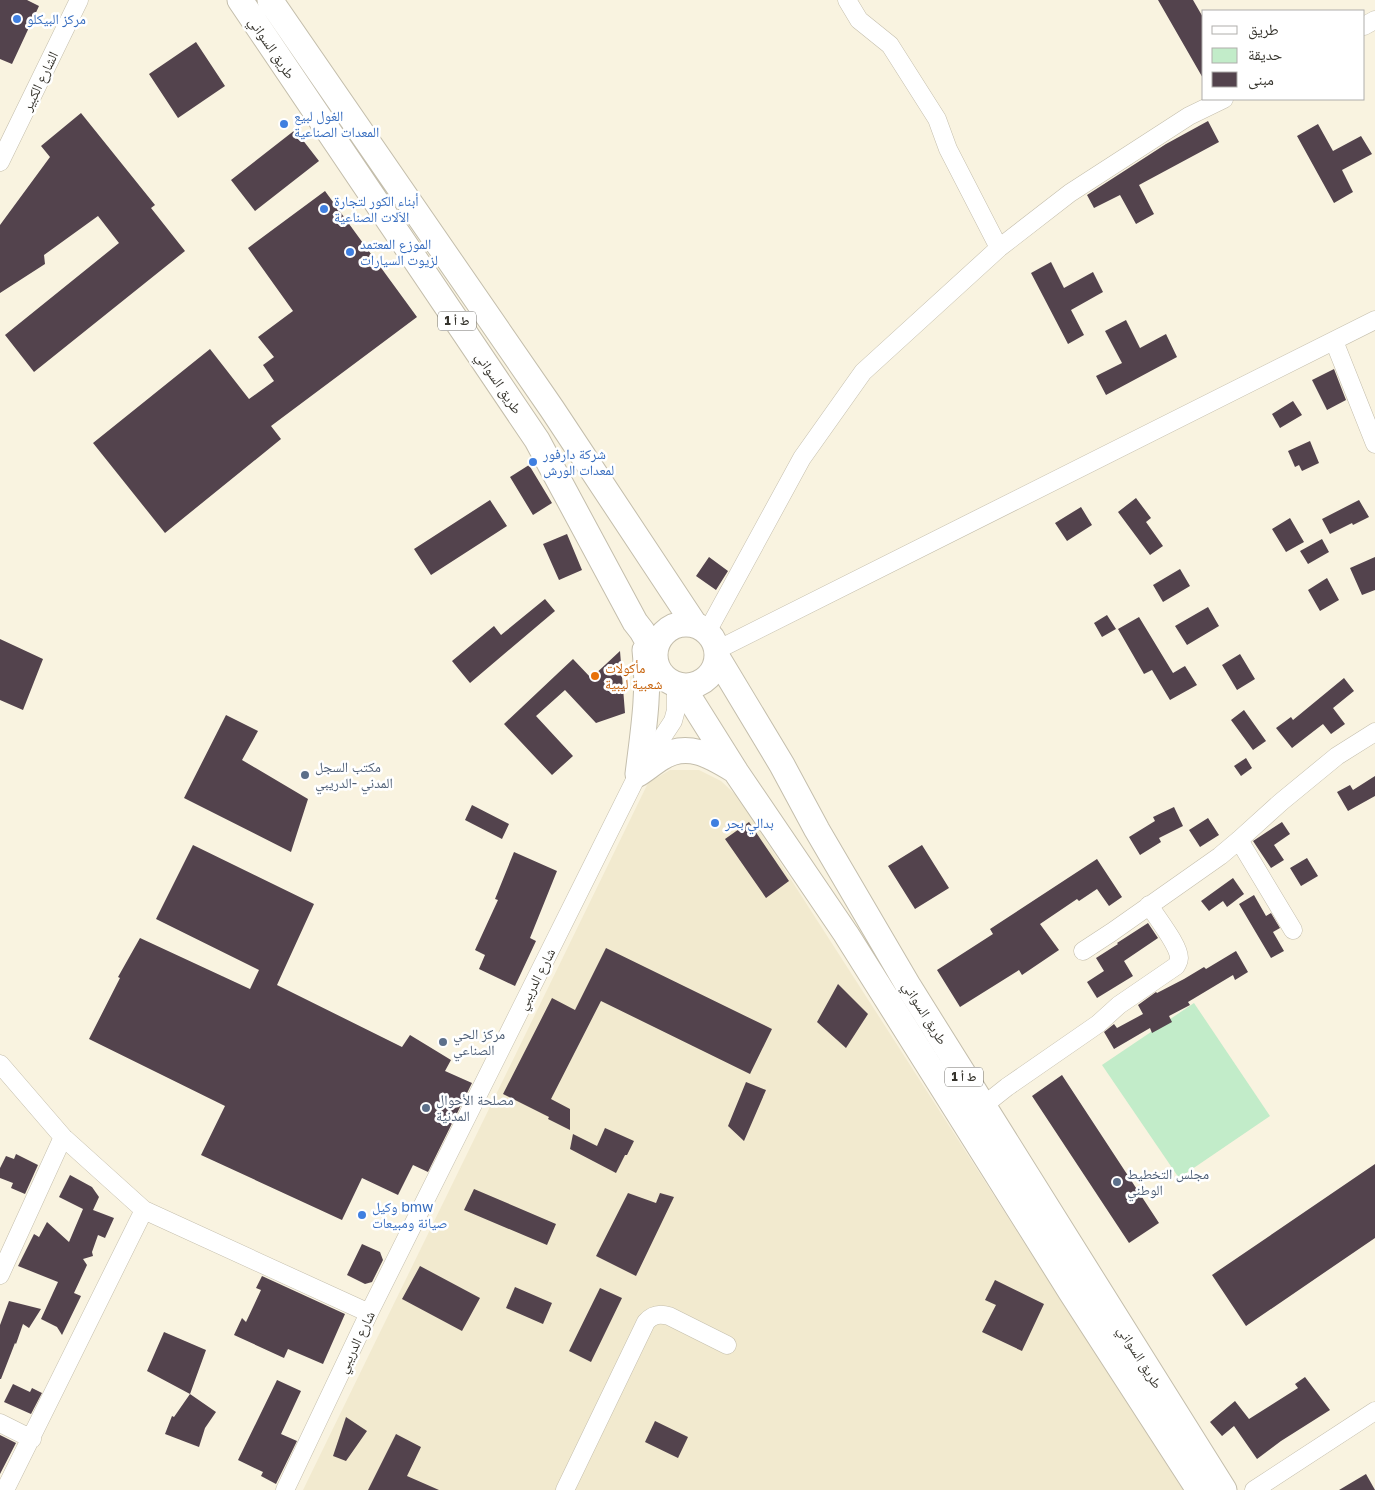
<svg xmlns="http://www.w3.org/2000/svg" width="1375" height="1490" viewBox="0 0 1375 1490" font-family="'Golos Text','Noto Naskh Arabic',sans-serif">
  <rect width="100%" height="100%" fill="#f9f3e0"/>
  <path fill="#f2eacf" d="M 670,770 L 699,770 L 721,781 L 738,797 L 1183,1490 L 303,1490 L 648,783 Z"/>
  <path fill="#c2ecc9" d="M 1194,1003 L 1270,1116 L 1179,1178 L 1102,1065 Z"/>
  <path fill="#53434d" d="M 0,0 L 27,0 L 39,6 L 12,64 L 0,59 Z
    M 1158,0 L 1193,0 L 1204,19 L 1204,80 Z
    M 196,42 L 225,86 L 178,118 L 149,74 Z
    M 81,113 L 155,205 L 151,208 L 185,251 L 34,372 L 5,335 L 119,243 L 98,216 L 44,255 L 45,264 L 0,293 L 0,225 L 50,157 L 41,146 Z
    M 1208,121 L 1219,142 L 1139,185 L 1154,214 L 1136,224 L 1120,195 L 1094,208 L 1087,195 L 1166,144 Z
    M 1318,124 L 1333,151 L 1361,136 L 1372,154 L 1342,170 L 1353,192 L 1334,203 L 1297,136 Z
    M 295,130 L 319,161 L 255,211 L 231,180 Z
    M 325,191 L 417,317 L 271,426 L 281,439 L 165,533 L 93,443 L 210,349 L 249,399 L 274,381 L 263,365 L 274,357 L 258,337 L 293,311 L 248,248 Z
    M 1051,262 L 1064,288 L 1093,272 L 1103,292 L 1071,310 L 1084,335 L 1068,344 L 1031,273 Z
    M 1126,320 L 1140,348 L 1166,334 L 1177,357 L 1106,395 L 1096,376 L 1122,363 L 1105,331 Z
    M 1334,369 L 1346,400 L 1327,410 L 1312,380 Z
    M 1293,401 L 1302,415 L 1280,428 L 1272,414 Z
    M 1310,441 L 1319,463 L 1302,471 L 1299,465 L 1295,467 L 1288,451 Z
    M 529,465 L 552,503 L 533,515 L 510,477 Z
    M 1136,498 L 1151,518 L 1146,522 L 1163,546 L 1150,555 L 1118,512 Z
    M 490,500 L 507,526 L 431,575 L 414,549 Z
    M 1359,500 L 1369,517 L 1353,525 L 1352,523 L 1330,534 L 1322,519 Z
    M 1081,507 L 1092,525 L 1067,541 L 1055,523 Z
    M 1290,518 L 1304,542 L 1286,552 L 1272,529 Z
    M 567,534 L 582,570 L 559,580 L 543,544 Z
    M 1322,539 L 1329,552 L 1308,564 L 1300,551 Z
    M 709,557 L 728,571 L 716,590 L 696,576 Z
    M 1375,557 L 1375,590 L 1362,595 L 1350,568 Z
    M 1180,569 L 1190,586 L 1163,602 L 1153,585 Z
    M 1327,578 L 1339,600 L 1320,611 L 1308,590 Z
    M 545,599 L 555,611 L 470,683 L 452,661 L 494,626 L 501,635 Z
    M 1208,607 L 1219,626 L 1187,645 L 1175,626 Z
    M 1107,615 L 1116,629 L 1102,637 L 1094,623 Z
    M 1139,617 L 1173,673 L 1185,666 L 1197,685 L 1170,700 L 1152,670 L 1144,674 L 1118,629 Z
    M 0,639 L 43,659 L 23,710 L 0,700 Z
    M 620,651 L 625,713 L 596,723 L 565,690 L 536,716 L 573,756 L 552,775 L 504,724 L 573,659 L 591,678 Z
    M 1240,654 L 1255,679 L 1237,690 L 1222,665 Z
    M 1344,678 L 1354,691 L 1333,708 L 1345,724 L 1331,734 L 1323,724 L 1292,748 L 1276,728 L 1291,717 L 1293,720 Z
    M 1244,710 L 1266,741 L 1253,750 L 1231,720 Z
    M 226,715 L 258,731 L 242,760 L 308,799 L 291,852 L 184,798 Z
    M 1246,758 L 1252,768 L 1241,776 L 1234,766 Z
    M 1375,776 L 1375,796 L 1348,811 L 1337,792 L 1350,785 L 1353,790 Z
    M 472,805 L 509,824 L 502,839 L 465,820 Z
    M 1174,807 L 1183,826 L 1159,838 L 1161,842 L 1140,855 L 1129,837 L 1155,821 L 1153,817 Z
    M 1208,818 L 1219,835 L 1200,847 L 1189,830 Z
    M 749,822 L 789,881 L 766,898 L 725,839 Z
    M 1282,822 L 1290,834 L 1274,845 L 1284,860 L 1271,868 L 1253,841 Z
    M 193,845 L 314,904 L 277,985 L 402,1047 L 410,1035 L 451,1060 L 445,1071 L 472,1083 L 428,1172 L 413,1165 L 398,1195 L 362,1178 L 342,1220 L 201,1155 L 225,1106 L 89,1039 L 120,978 L 118,977 L 140,938 L 250,989 L 259,970 L 156,919 Z
    M 922,845 L 949,888 L 915,909 L 888,866 Z
    M 514,852 L 557,871 L 530,938 L 536,941 L 515,986 L 479,969 L 485,955 L 475,950 L 498,900 L 495,899 Z
    M 1307,858 L 1318,876 L 1301,886 L 1290,868 Z
    M 1097,859 L 1122,897 L 1109,906 L 1097,889 L 1079,901 L 1077,899 L 1040,924 L 1059,950 L 1022,975 L 1019,970 L 960,1007 L 937,970 L 993,934 L 990,929 Z
    M 1233,878 L 1244,894 L 1227,907 L 1223,901 L 1209,911 L 1201,901 Z
    M 1254,895 L 1266,916 L 1271,913 L 1280,928 L 1273,932 L 1284,951 L 1271,958 L 1239,904 Z
    M 1148,923 L 1158,938 L 1124,961 L 1133,976 L 1097,998 L 1087,982 L 1104,971 L 1096,958 L 1118,944 L 1117,943 Z
    M 606,948 L 772,1029 L 750,1074 L 601,1001 L 551,1099 L 570,1109 L 570,1130 L 548,1119 L 549,1117 L 503,1094 L 552,998 L 575,1010 Z
    M 1236,951 L 1248,972 L 1235,980 L 1233,975 L 1188,1002 L 1190,1005 L 1169,1016 L 1172,1022 L 1152,1033 L 1150,1028 L 1114,1049 L 1104,1032 L 1114,1024 L 1117,1028 L 1143,1014 L 1138,1005 L 1156,992 L 1157,993 L 1184,979 L 1204,967 L 1206,969 Z
    M 838,984 L 868,1014 L 846,1048 L 817,1022 Z
    M 1062,1075 L 1159,1223 L 1129,1243 L 1032,1096 Z
    M 746,1082 L 766,1090 L 744,1141 L 728,1126 Z
    M 605,1128 L 634,1141 L 627,1155 L 625,1155 L 616,1173 L 570,1149 L 573,1134 L 597,1146 Z
    M 16,1154 L 38,1165 L 25,1194 L 11,1188 L 13,1183 L 0,1178 L 0,1168 L 6,1156 L 14,1159 Z
    M 1375,1164 L 1375,1238 L 1246,1326 L 1212,1275 Z
    M 70,1175 L 92,1187 L 99,1197 L 93,1210 L 114,1218 L 105,1238 L 98,1235 L 92,1252 L 93,1256 L 83,1259 L 87,1265 L 74,1293 L 81,1296 L 62,1335 L 57,1327 L 41,1319 L 58,1282 L 18,1266 L 34,1234 L 39,1237 L 47,1222 L 69,1242 L 83,1209 L 59,1197 Z
    M 474,1189 L 556,1224 L 547,1245 L 464,1210 Z
    M 628,1193 L 656,1203 L 660,1193 L 674,1197 L 636,1276 L 596,1256 Z
    M 362,1244 L 380,1252 L 383,1260 L 372,1282 L 365,1284 L 347,1275 Z
    M 420,1266 L 480,1298 L 462,1331 L 402,1299 Z
    M 262,1276 L 345,1314 L 323,1364 L 288,1349 L 284,1358 L 234,1335 L 242,1318 L 246,1322 L 261,1290 L 256,1288 Z
    M 995,1280 L 1044,1304 L 1022,1351 L 982,1332 L 996,1305 L 985,1300 Z
    M 515,1287 L 552,1303 L 543,1324 L 506,1308 Z
    M 600,1288 L 622,1298 L 591,1362 L 569,1351 Z
    M 9,1301 L 41,1309 L 29,1328 L 23,1324 L 16,1344 L 15,1343 L 1,1379 L 0,1379 L 0,1325 Z
    M 164,1332 L 206,1350 L 190,1394 L 147,1371 Z
    M 1305,1377 L 1330,1410 L 1281,1441 L 1257,1459 L 1234,1426 L 1222,1436 L 1210,1422 L 1235,1401 L 1249,1419 L 1298,1388 L 1295,1384 Z
    M 277,1380 L 301,1391 L 281,1434 L 297,1441 L 276,1484 L 261,1476 L 263,1472 L 238,1460 Z
    M 13,1384 L 30,1392 L 32,1388 L 42,1393 L 31,1414 L 4,1402 Z
    M 190,1394 L 216,1412 L 205,1428 L 199,1447 L 165,1434 L 172,1416 L 174,1417 Z
    M 346,1417 L 367,1431 L 346,1461 L 333,1456 Z
    M 655,1421 L 688,1437 L 678,1458 L 645,1442 Z
    M 396,1434 L 421,1447 L 407,1476 L 439,1490 L 368,1490 Z
    M 0,1435 L 16,1443 L 0,1474 Z
    M 1366,1474 L 1375,1490 L 1339,1490 Z"/>
  <g fill="none" stroke-linecap="round" stroke-linejoin="round">
    <g stroke="#c4beac" stroke-width="19">
      <path id="minor" d="M 847,0 L 859,20 L 890,45 L 937,119 L 948,149 L 999,248
        M 1364,26 L 1375,20
        M 0,162 L 79,0
        M 1334,341 L 1375,444
        M 707,632 L 802,458 L 863,372 L 999,248 L 1070,193 L 1189,116 L 1224,99
        M 717,650 L 1375,320
        M 1239,840 L 1293,930
        M 1083,951 L 1112,932 L 1220,856 L 1239,840 L 1281,802 L 1337,756 L 1375,732
        M 0,1064 L 63,1137 L 144,1210 L 5,1490
        M 983,1106 L 1007,1087 L 1098,1024 L 1119,1005 L 1176,966 C 1178,962 1179,962 1179,958 C 1179,945 1156,917 1149,905
        M 144,1210 L 369,1313
        M 0,1275 L 63,1137
        M 0,1423 L 32,1439
        M 285,1490 L 369,1313 L 638,774 L 673,721 L 676,710 L 676,685
        M 565,1490 L 646,1322 C 652,1315 659,1313 669,1316 L 727,1345
        M 1254,1490 L 1375,1411"/>
    </g>
    <g stroke="#c4beac" stroke-width="27">
      <path id="highway" d="M 240,0 L 537,440 L 635,622 L 642,631 L 655,654
        M 270,0 L 552,409 L 695,625
        M655 655a31 31 0 1 1 62 0a31 31 0 1 1-62 0Z
        M 717,657 L 782,765 L 817,830 L 909,987 L 1224,1490
        M 682,686 L 736,772 L 846,934 L 1071,1292 L 1199,1490
        M 638,774 C 643,733 650,691 645,650
        M 638,774 C 646,769 653,763 661,758 C 687,741 711,756 734,770"/>
    </g>
    <use href="#minor" stroke="#fff" stroke-width="18"/>
    <use href="#highway" stroke="#fff" stroke-width="25"/>
  </g>
  <g fill="#3f7fe0" stroke="#fff" stroke-width="2">
    <circle cx="17" cy="19" r="5"/>
    <circle cx="284" cy="124" r="5"/>
    <circle cx="324" cy="209" r="5"/>
    <circle cx="350" cy="252" r="5"/>
    <circle cx="533" cy="462" r="5"/>
    <circle cx="715" cy="823" r="5"/>
    <circle cx="362" cy="1215" r="5"/>
  </g>
  <circle fill="#e8710a" stroke="#fff" stroke-width="2" cx="595" cy="676" r="5"/>
  <g fill="#5c6f8a" stroke="#fff" stroke-width="2">
    <circle cx="305" cy="775" r="5"/>
    <circle cx="443" cy="1042" r="5"/>
    <circle cx="426" cy="1108" r="5"/>
    <circle cx="1117" cy="1182" r="5"/>
  </g>
  <g text-anchor="middle" stroke-width="5" stroke-linejoin="round" paint-order="stroke">
    <g fill="#fff" stroke="#72716c" stroke-width="1">
      <rect x="438" y="311.5" width="38" height="19" rx="4"/>
      <rect x="945" y="1067.5" width="38" height="19" rx="4"/>
    </g>
    <g font-size="12" font-weight="bold" fill="#36342d">
      <text x="457" y="325">ط أ 1</text>
      <text x="964" y="1081">ط أ 1</text>
    </g>
    <g font-size="14" fill="#366cbe" stroke="#fff" text-anchor="start">
      <text x="27" y="24">مركز البيكلو</text>
      <text x="294" y="121">الغول لبيع<tspan x="294" dy="16">المعدات الصناعية</tspan></text>
      <text x="334" y="206">أبناء الكور لتجارة<tspan x="334" dy="16">الاَلات الصناعية</tspan></text>
      <text x="360" y="249">الموزع المعتمد<tspan x="360" dy="16">لزيوت السيارات</tspan></text>
      <text x="543" y="459">شركة دارفور<tspan x="543" dy="16">لمعدات الورش</tspan></text>
      <text x="725" y="828">بدالي بحر</text>
      <text x="372" y="1212">وكيل bmw<tspan x="372" dy="16">صيانة ومبيعات</tspan></text>
    </g>
    <g font-size="14" fill="#36342d" stroke="#fff">
      <text transform="translate(272 48) rotate(56)" y="5">طريق السواني</text>
      <text transform="translate(40 81) rotate(-64)" y="5">الشارع الكبير</text>
      <text transform="translate(499 383) rotate(56)" y="5">طريق السواني</text>
      <text transform="translate(536 979) rotate(-63)" y="5">شارع الدريبي</text>
      <text transform="translate(925 1013) rotate(58)" y="5">طريق السواني</text>
      <text transform="translate(356 1342) rotate(-64)" y="5">شارع الدريبي</text>
      <text transform="translate(1140 1357) rotate(58)" y="5">طريق السواني</text>
    </g>
    <g font-size="14" fill="#c56008" stroke="#fff" text-anchor="start">
      <text x="605" y="673">مأكولات<tspan x="605" dy="16">شعبية ليبية</tspan></text>
    </g>
    <g font-size="14" fill="#4e5e75" stroke="#fff" text-anchor="start">
      <text x="315" y="772">مكتب السجل<tspan x="315" dy="16">المدني -الدريبي</tspan></text>
      <text x="453" y="1039">مركز الحي<tspan x="453" dy="16">الصناعي</tspan></text>
      <text x="436" y="1105">مصلحة الأحوال<tspan x="436" dy="16">المدنية</tspan></text>
      <text x="1127" y="1179">مجلس التخطيط<tspan x="1127" dy="16">الوطني</tspan></text>
    </g>
  </g>
  <rect x="1202" y="10" width="162" height="90" fill="#ffffff" stroke="#afaeab"/>
  <rect x="1212" y="26" width="25" height="8" fill="#ffffff" stroke="#afaeab"/>
  <text x="1248" y="35" font-size="15" fill="#36342d">طريق</text>
  <rect x="1212" y="48" width="25" height="15" fill="#c2ecc9" stroke="#afaeab"/>
  <text x="1248" y="60" font-size="15" fill="#36342d">حديقة</text>
  <rect x="1212" y="72" width="25" height="15" fill="#53434d" stroke="#afaeab"/>
  <text x="1248" y="85" font-size="15" fill="#36342d">مبنى</text>
</svg>
